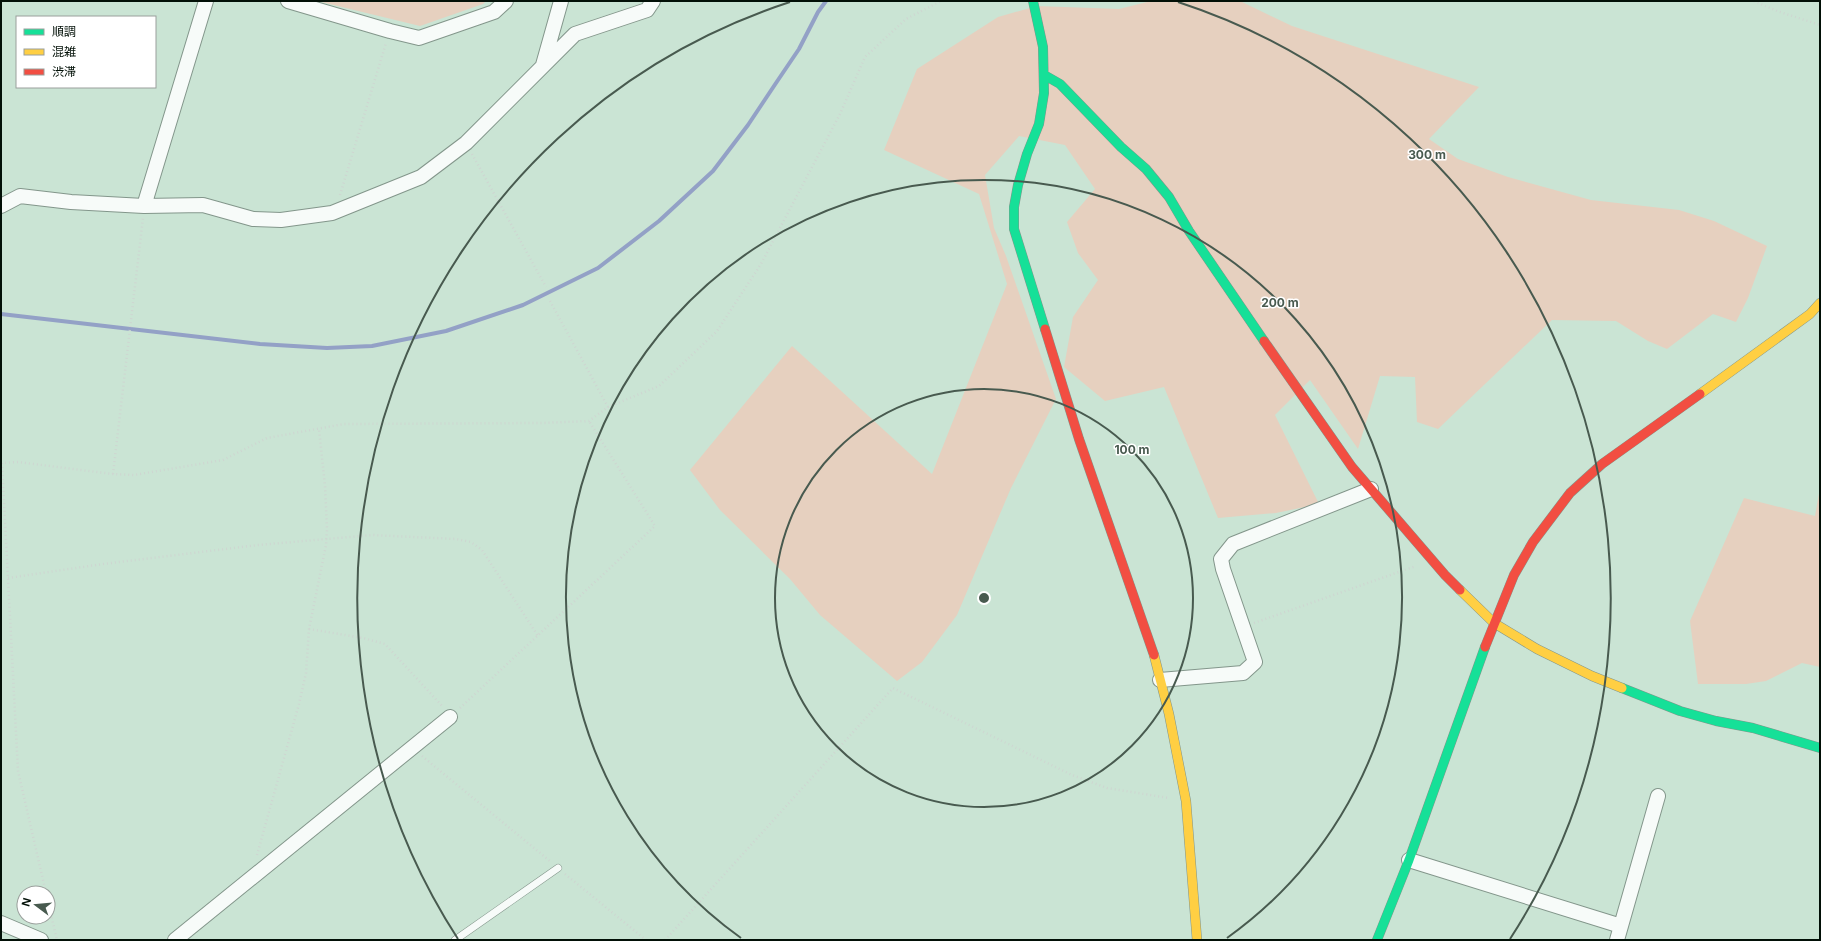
<svg xmlns="http://www.w3.org/2000/svg" width="1821" height="941" viewBox="0 0 1821 941" font-family="Inter,'Noto Sans JP',sans-serif">
  <rect width="100%" height="100%" fill="#cae4d4"/>
  <path fill="#e6d0bf" d="M 317,1 L 486,1 L 483,4 L 420,26 Z
    M 1151,1 L 1240,1 L 1292,26 L 1479,87 L 1429,139 L 1458,159 L 1508,177 L 1591,200 L 1679,210 L 1714,221 L 1767,246 L 1748,298 L 1736,322 L 1713,314 L 1667,349 L 1648,341 L 1616,321 L 1552,320 L 1438,429 L 1417,422 L 1415,377 L 1380,376 L 1358,449 L 1310,380 L 1275,415 L 1319,504 L 1276,513 L 1218,518 L 1164,387 L 1105,401 L 1064,367 L 1073,317 L 1098,280 L 1078,253 L 1067,222 L 1095,189 L 1065,145 L 1019,136 L 985,175 L 994,228 L 1006,256 L 1056,399 L 1011,488 L 957,615 L 922,662 L 897,681 L 820,615 L 790,579 L 720,510 L 690,470 L 792,346 L 932,474 L 1007,284 L 979,194 L 884,150 L 917,69 L 998,17 L 1037,6 L 1119,9 Z
    M 1820,488 L 1820,667 L 1802,663 L 1766,681 L 1746,684 L 1698,684 L 1690,621 L 1744,498 L 1815,516 Z"/>
  <g fill="none" stroke-linecap="round" stroke-linejoin="round">
    <path stroke="#93a1c6" stroke-width="4" d="M 1,314 L 260,344 L 327,348 L 372,346 L 446,331 L 523,305 L 598,268 L 659,221 L 713,171 L 748,125 L 776,83 L 799,49 L 818,12 L 826,1"/>
    <g stroke="#83968b" stroke-width="8">
      <path id="lane" d="M 455,940 L 558,868"/>
    </g>
    <g stroke="#83968b" stroke-width="16">
      <path id="street" d="M 288,1 L 390,31 L 419,38 L 494,12 L 506,1
        M 543,65 L 561,1
        M 1,206 L 20,196 L 71,202 L 144,206 L 203,205 L 253,219 L 281,220 L 332,213 L 421,177 L 466,143 L 575,34 L 647,10 L 653,1
        M 144,206 L 206,1
        M 1160,680 L 1243,673 L 1255,662 L 1223,569 L 1221,559 L 1233,544 L 1371,489
        M 1409,860 L 1621,926
        M 1,923 L 41,940
        M 175,940 L 450,717
        M 1617,940 L 1658,796"/>
    </g>
    <g stroke="#83968b" stroke-width="10">
      <path id="fast" d="M 1033,1 L 1043,47 L 1044,93 L 1039,124 L 1027,154 L 1018,185 L 1014,207 L 1014,229 L 1045,329
        M 1046,76 L 1060,84 L 1121,147 L 1146,169 L 1169,197 L 1189,231 L 1264,341
        M 1622,688 L 1680,711 L 1716,721 L 1753,728 L 1820,748
        M 1377,940 L 1409,860 L 1485,647"/>
    </g>
    <g stroke="#83968b" stroke-width="10">
      <path id="slow" d="M 1700,394 L 1810,314 L 1820,303
        M 1460,590 L 1494,623 L 1537,649 L 1592,676 L 1622,688
        M 1154,655 L 1169,714 L 1186,801 L 1197,940"/>
    </g>
    <g stroke="#83968b" stroke-width="10">
      <path id="jam" d="M 1045,329 L 1079,439 L 1154,655
        M 1264,341 L 1352,467 L 1445,575 L 1460,590
        M 1485,647 L 1514,575 L 1533,542 L 1570,493 L 1602,464 L 1700,394"/>
    </g>
    <path stroke="#ced6d1" stroke-width="2.5" stroke-dasharray="1 3" stroke-linecap="butt" d="M 1754,1 L 1777,11 L 1820,25
      M 472,154 L 546,287
      M 340,195 L 386,43
      M 550,301 L 608,407
      M 1,463 L 18,462 L 113,474 L 134,475 L 223,460 L 267,438 L 344,424 L 542,423 L 589,421 L 608,407 L 659,386 L 717,331 L 761,264 L 840,114 L 865,57 L 906,19 L 941,1
      M 2,463 L 18,771 L 46,893
      M 113,474 L 143,218
      M 8,578 L 103,564 L 258,545 L 372,535 L 456,539 L 471,542 L 482,550 L 538,636
      M 1254,623 L 1416,566
      M 309,629 L 363,638 L 385,644 L 443,707
      M 460,708 L 655,526 L 589,421
      M 422,756 L 551,862
      M 257,855 L 299,704 L 306,673 L 309,629 L 326,545 L 327,530 L 325,486 L 319,429
      M 565,874 L 646,940
      M 48,902 L 57,940
      M 665,940 L 893,688 L 1072,775 L 1107,788 L 1169,798"/>
    <use href="#lane" stroke="#f7fbf9" stroke-width="7"/>
    <use href="#street" stroke="#f7fbf9" stroke-width="14"/>
    <use href="#fast" stroke="#16e098" stroke-width="9"/>
    <use href="#slow" stroke="#ffcf43" stroke-width="9"/>
    <use href="#jam" stroke="#f24e42" stroke-width="9"/>
  </g>
  <g fill="none" stroke="#485a4f" stroke-width="2">
    <circle cx="984" cy="598" r="209"/>
    <path d="M741 938A418 418 0 1 1 1227 938"/>
    <path d="M458 939A627 627 0 0 1 790 2M1178 2A627 627 0 0 1 1510 939"/>
  </g>
  <circle cx="984" cy="598" r="6" fill="#485a4f" stroke="#fff" stroke-width="2"/>
  <g font-size="12" text-anchor="middle" font-weight="bold" fill="#485a4f" stroke="#fff" stroke-width="3" stroke-linejoin="round" paint-order="stroke">
    <text x="1427" y="159">300 m</text>
    <text x="1280" y="307">200 m</text>
    <text x="1132" y="454">100 m</text>
  </g>
  <rect width="1821" height="941" fill="none" stroke="#021007" stroke-width="4"/>
  <rect x="16" y="16" width="140" height="72" fill="#ffffff" stroke="#9a9f9c"/>
  <rect x="24" y="29" width="20" height="6" fill="#16e098" stroke="#9a9f9c"/>
  <text x="52" y="36" font-size="12" fill="#021007">順調</text>
  <rect x="24" y="49" width="20" height="6" fill="#ffcf43" stroke="#9a9f9c"/>
  <text x="52" y="56" font-size="12" fill="#021007">混雑</text>
  <rect x="24" y="69" width="20" height="6" fill="#f24e42" stroke="#9a9f9c"/>
  <text x="52" y="76" font-size="12" fill="#021007">渋滞</text>
  <g transform="translate(36 905) rotate(286)"><circle r="19" fill="#ffffff" stroke="#9a9f9c"/>
  <path d="M0-3L7 15L0 10L-7 15Z" fill="#485a4f"/>
  <text y="-6" font-size="11" font-weight="bold" text-anchor="middle" fill="#021007">N</text>
  </g>
</svg>
